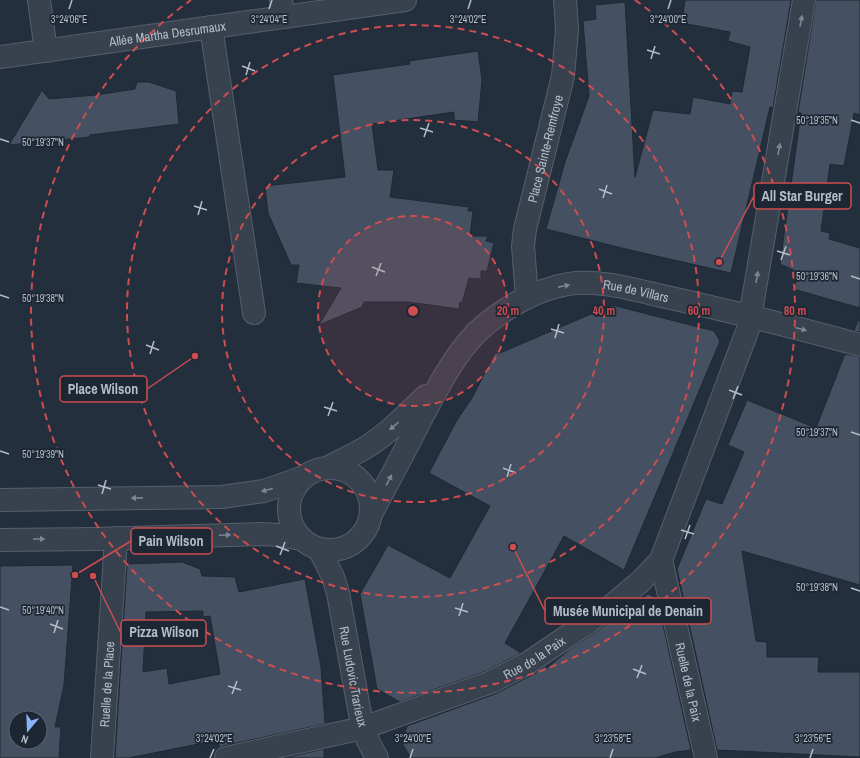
<svg xmlns="http://www.w3.org/2000/svg" width="860" height="758" viewBox="0 0 860 758" font-family="'Archivo Narrow',sans-serif">
  <rect width="100%" height="100%" fill="#242f3e"/>
  <path fill="#455162" stroke="#1f2835" fill-rule="evenodd" d="M 685,0 L 791,0 L 773,108 L 770,107 L 731,273 L 630,250 L 546,229 L 565,162 L 589,96 L 583,21 L 596,19 L 595,5 L 625,2 L 635,177 L 653,110 L 690,114 L 693,97 L 730,104 L 732,91 L 742,92 L 750,47 L 728,41 L 730,32 L 682,23 Z
    M 816,0 L 860,0 L 860,115 L 854,113 L 844,166 L 830,164 L 821,231 L 830,233 L 829,239 L 860,248 L 860,308 L 793,289 L 800,273 L 780,264 L 801,113 L 798,112 Z
    M 478,51 L 482,80 L 478,122 L 454,120 L 454,112 L 372,124 L 378,170 L 394,170 L 390,197 L 469,207 L 468,211 L 473,211 L 470,236 L 488,236 L 486,241 L 494,243 L 487,271 L 481,271 L 481,279 L 469,278 L 462,303 L 460,302 L 459,309 L 408,302 L 364,302 L 362,307 L 319,325 L 341,288 L 296,283 L 299,265 L 291,265 L 268,213 L 265,186 L 345,177 L 333,75 L 410,64 L 409,61 Z
    M 137,82 L 149,82 L 176,91 L 179,124 L 90,135 L 90,137 L 9,145 L 42,90 L 49,99 L 96,95 L 135,89 Z
    M 612,305 L 714,331 L 720,341 L 624,570 L 564,536 L 505,643 L 521,653 L 486,671 L 400,702 L 377,689 L 360,594 L 388,545 L 450,578 L 490,506 L 429,473 L 457,420 L 472,398 L 495,353 L 500,353 Z
    M 858,320 L 860,321 L 860,332 L 854,331 Z
    M 845,354 L 860,357 L 860,585 L 742,551 L 756,641 L 767,642 L 767,657 L 819,657 L 818,672 L 860,672 L 860,757 L 717,750 L 677,569 L 706,499 L 722,504 L 744,452 L 728,445 L 747,400 L 816,428 Z
    M 182,562 L 200,569 L 202,576 L 235,577 L 239,592 L 305,579 L 321,667 L 325,724 L 223,746 L 219,748 L 219,740 L 128,758 L 115,758 L 127,564 ZM 203,611 L 203,617 L 210,616 L 220,674 L 169,684 L 167,668 L 143,672 L 146,612 Z
    M 73,565 L 64,685 L 55,727 L 61,727 L 59,758 L 0,758 L 0,566 ZM 16,718 L 40,718 L 40,742 L 16,742 Z
    M 648,594 L 657,598 L 691,750 L 675,752 L 655,758 L 411,758 L 402,743 L 407,726 L 495,694 L 534,674 L 545,666 L 547,668 L 570,649 L 616,618 Z
    M 324,749 L 324,758 L 284,758 Z"/>
  <g fill="none" stroke-linecap="round" stroke-linejoin="round">
    <g stroke="#565f6c" stroke-width="24">
      <path id="pedestrian" d="M 281,0 L 283,17
        M 211,27 L 254,313"/>
    </g>
    <g stroke="#565f6c" stroke-width="24">
      <g id="minor">
        <path d="M 39,0 L 46,51"/>
        <path id="s1" d="M 0,57 L 405,0"/>
        <path id="s2" d="M 527,297 L 523,246 L 525,229 L 563,76 L 567,30 L 565,0"/>
        <path id="s3" d="M 661,560 L 706,758"/>
        <path id="s4" d="M 102,758 L 116,538"/>
        <path id="s5" d="M 226,758 L 363,728 L 491,682 L 528,663 L 609,608 L 641,581 L 661,560 L 748,329 L 804,0"/>
      </g>
    </g>
    <g stroke="#565f6c" stroke-width="24">
      <g id="tertiary">
        <circle cx="330" cy="509" r="41"/>
        <path d="M 327,468 C 340,461 353,455 365,448 C 388,434 407,414 426,396"/>
        <path d="M 0,500 L 222,497 L 264,491 L 304,477"/>
        <path id="s6" d="M 371,514 C 388,482 405,451 421,419 C 437,389 453,357 476,333 C 500,310 534,290 568,284 C 602,279 638,291 671,298 C 735,312 797,328 860,345"/>
        <path d="M 0,540 L 96,539 L 261,534 L 279,535 L 301,539"/>
        <path id="s7" d="M 319,549 L 333,577 L 338,593 L 360,714 L 368,741 L 377,758"/>
      </g>
    </g>
    <use href="#pedestrian" stroke="#38414e" stroke-width="22"/>
    <use href="#minor" stroke="#38414e" stroke-width="22"/>
    <use href="#tertiary" stroke="#38414e" stroke-width="22"/>
  </g>
  <defs><path id="oneway-solid" d="M-6-.8H1V-3.2L6.5 0L1 3.2V.8H-6Z"/></defs>
  <g fill="#7c8592">
    <use href="#oneway-solid" transform="translate(801 21) rotate(-80)"/>
    <use href="#oneway-solid" transform="translate(779 149) rotate(-80)"/>
    <use href="#oneway-solid" transform="translate(757 277) rotate(-80)"/>
    <use href="#oneway-solid" transform="translate(564 286) rotate(-11)"/>
    <use href="#oneway-solid" transform="translate(801 329) rotate(15)"/>
    <use href="#oneway-solid" transform="translate(394 426) rotate(140)"/>
    <use href="#oneway-solid" transform="translate(389 480) rotate(-62)"/>
    <use href="#oneway-solid" transform="translate(267 490) rotate(165)"/>
    <use href="#oneway-solid" transform="translate(137 498) rotate(179)"/>
    <use href="#oneway-solid" transform="translate(225 535) rotate(-2)"/>
    <use href="#oneway-solid" transform="translate(39 539)"/>
  </g>
  <path fill="none" stroke="#b4bcc9" stroke-width="1.5" d="M 69,9 L 72,0M 269,9 L 272,0M 468,9 L 471,0M 668,9 L 671,0M 647,50 L 660,54M 651,59 L 655,46M 242,66 L 255,71M 246,75 L 250,62M 851,120 L 860,123M 420,128 L 433,132M 424,137 L 429,123M 0,139 L 9,142M 599,189 L 612,194M 603,198 L 607,185M 194,206 L 207,210M 198,215 L 202,201M 777,251 L 790,255M 781,260 L 786,246M 372,267 L 385,272M 376,276 L 381,263M 851,276 L 860,279M 0,295 L 9,298M 551,329 L 564,333M 555,338 L 559,324M 146,345 L 159,350M 150,354 L 154,341M 729,390 L 742,395M 733,399 L 738,386M 324,407 L 337,411M 328,416 L 333,402M 851,432 L 860,435M 0,451 L 9,454M 503,468 L 516,473M 507,477 L 511,464M 98,485 L 111,489M 102,494 L 106,480M 681,530 L 694,534M 685,539 L 690,525M 276,546 L 289,551M 280,555 L 285,542M 851,588 L 860,591M 0,607 L 9,610M 455,608 L 468,612M 459,616 L 463,603M 50,624 L 63,629M 54,633 L 58,620M 633,669 L 646,674M 637,678 L 642,665M 228,686 L 241,690M 232,694 L 237,681M 210,758 L 214,749M 410,758 L 413,749M 610,758 L 613,749M 810,758 L 813,749"/>
  <circle cx="413" cy="311" r="95" fill="#ce4d50" fill-opacity=".12"/>
  <g fill="none" stroke="#ce4d50" stroke-width="2" stroke-dasharray="7 5">
    <circle cx="413" cy="311" r="95"/>
    <circle cx="413" cy="311" r="191"/>
    <circle cx="413" cy="311" r="286"/>
    <path d="M635 0A382 382 0 1 1 191 0"/>
  </g>
  <g text-anchor="middle" stroke-width="3.5" stroke-linejoin="round" paint-order="stroke">
    <g font-size="13" fill="#b4bcc9" stroke="#1d2633">
      <text dy="5" stroke="none"><textPath href="#s1" startOffset="169">Allée Martha Desrumaux</textPath></text>
      <text dy="5" stroke="none"><textPath href="#s2" startOffset="151">Place Sainte-Remfroye</textPath></text>
      <text dy="5" stroke="none"><textPath href="#s6" startOffset="384">Rue de Villars</textPath></text>
      <text dy="5" stroke="none"><textPath href="#s5" startOffset="326">Rue de la Paix</textPath></text>
      <text dy="5" stroke="none"><textPath href="#s7" startOffset="133">Rue Ludovic Trarieux</textPath></text>
      <text dy="5" stroke="none"><textPath href="#s3" startOffset="125">Ruelle de la Paix</textPath></text>
      <text dy="5" stroke="none"><textPath href="#s4" startOffset="74">Ruelle de la Place</textPath></text>
    </g>
  </g>
  <g font-size="10" text-anchor="middle" fill="#b4bcc9" stroke="#1d2633" stroke-width="3.5" stroke-linejoin="round" paint-order="stroke">
    <text x="69" y="23">3°24'06"E</text>
    <text x="269" y="23">3°24'04"E</text>
    <text x="468" y="23">3°24'02"E</text>
    <text x="668" y="23">3°24'00"E</text>
    <text x="817" y="124">50°19'35"N</text>
    <text x="43" y="146">50°19'37"N</text>
    <text x="817" y="280">50°19'36"N</text>
    <text x="43" y="302">50°19'38"N</text>
    <text x="817" y="436">50°19'37"N</text>
    <text x="43" y="458">50°19'39"N</text>
    <text x="817" y="591">50°19'38"N</text>
    <text x="43" y="614">50°19'40"N</text>
    <text x="214" y="742">3°24'02"E</text>
    <text x="413" y="742">3°24'00"E</text>
    <text x="613" y="742">3°23'58"E</text>
    <text x="813" y="742">3°23'56"E</text>
  </g>
  <circle cx="413" cy="311" r="6" fill="#ce4d50" stroke="#1d2633" stroke-width="2"/>
  <g font-size="12" text-anchor="middle" font-weight="bold" fill="#ce4d50" stroke="#1d2633" stroke-width="3.5" stroke-linejoin="round" paint-order="stroke">
    <text x="508" y="315">20 m</text>
    <text x="604" y="315">40 m</text>
    <text x="699" y="315">60 m</text>
    <text x="795" y="315">80 m</text>
  </g>
  <path fill="none" stroke="#ce4d50" stroke-width="1.5" d="M719 262L754 196M195 356L147 389M75 575L131 541M513 547L545 611M93 576L121 633"/>
  <g fill="#ce4d50" stroke="#1d2633" stroke-width="1.5">
    <circle cx="719" cy="262" r="4"/>
    <circle cx="195" cy="356" r="4"/>
    <circle cx="75" cy="575" r="4"/>
    <circle cx="513" cy="547" r="4"/>
    <circle cx="93" cy="576" r="4"/>
  </g>
  <g fill="#1d2633" stroke="#ce4d50" stroke-width="1.5">
    <rect x="754" y="183" width="97" height="26" rx="4"/>
    <rect x="60" y="376" width="87" height="26" rx="4"/>
    <rect x="131" y="528" width="81" height="26" rx="4"/>
    <rect x="545" y="598" width="166" height="26" rx="4"/>
    <rect x="121" y="620" width="85" height="26" rx="4"/>
  </g>
  <g font-size="14" text-anchor="middle" font-weight="bold" fill="#b4bcc9">
    <text x="802" y="201">All Star Burger</text>
    <text x="103" y="394">Place Wilson</text>
    <text x="171" y="546">Pain Wilson</text>
    <text x="628" y="616">Musée Municipal de Denain</text>
    <text x="164" y="637">Pizza Wilson</text>
  </g>
  <g transform="translate(28 730) rotate(199)"><circle r="19" fill="#1d2633" stroke="#59626f"/>
  <path d="M0-3L7 15L0 10L-7 15Z" fill="#8ab4f8"/>
  <text y="-6" font-size="11" font-weight="bold" text-anchor="middle" fill="#b4bcc9">N</text>
  </g>
</svg>
